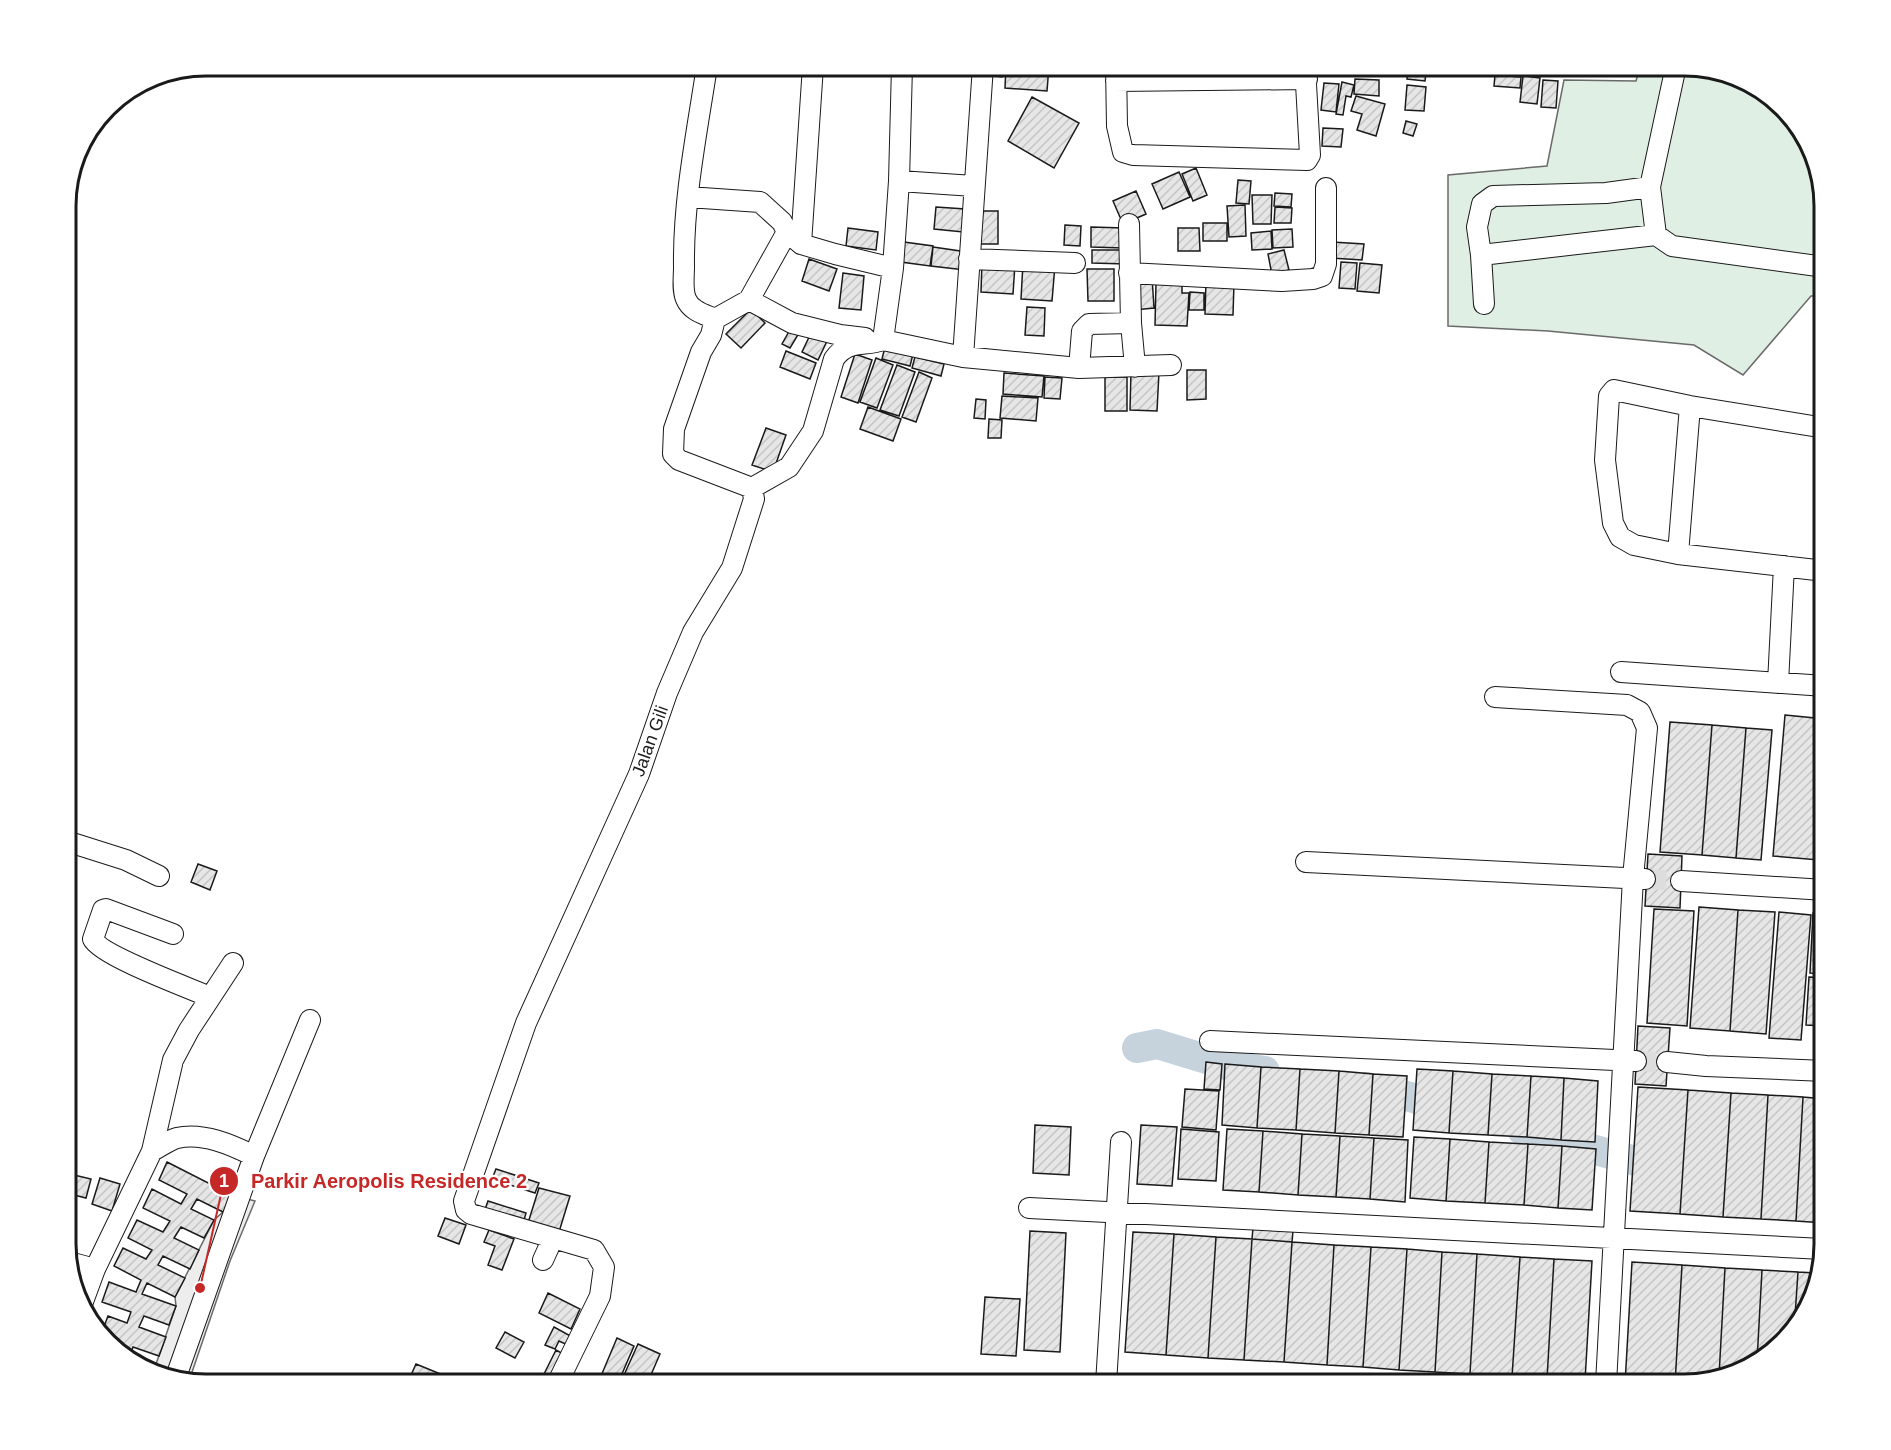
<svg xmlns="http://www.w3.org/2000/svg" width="1891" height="1450" viewBox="0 0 1891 1450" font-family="Arial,sans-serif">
  <defs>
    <pattern id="building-hatch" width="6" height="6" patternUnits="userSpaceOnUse" patternTransform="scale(1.5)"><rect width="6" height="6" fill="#e6e6e6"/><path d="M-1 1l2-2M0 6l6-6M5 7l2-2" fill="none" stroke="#c5c5c5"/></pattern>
  </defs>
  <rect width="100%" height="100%" fill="#fff"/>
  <path fill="#e0efe3" stroke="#6a6a6a" stroke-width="1.5" d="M 1640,66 L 1685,66 L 1770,95 L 1810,144 L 1825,206 L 1825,296 L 1811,296 L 1743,375 L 1694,345 L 1548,331 L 1448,326 L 1448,175 L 1547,166 L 1564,80 L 1636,81 Z"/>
  <path fill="#ededed" stroke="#6a6a6a" stroke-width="1.5" d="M 232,1195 L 255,1201 L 230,1261 L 190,1378 L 155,1367 L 176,1306 L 175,1297 L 214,1220 L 223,1212 Z"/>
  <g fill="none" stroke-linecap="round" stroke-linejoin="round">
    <path stroke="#c6d2dc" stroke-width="30" d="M 1137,1048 L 1157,1044 L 1226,1065 L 1265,1071
      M 1366,1087 L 1410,1097 L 1452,1110
      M 1522,1130 L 1672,1171"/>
  </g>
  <path fill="url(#building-hatch)" stroke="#1a1a1a" stroke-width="1.5" d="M 988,66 L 1004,66 L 1002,77 L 987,75 Z
    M 1006,66 L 1049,66 L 1047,91 L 1005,88 Z
    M 1409,66 L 1427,66 L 1425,81 L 1407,79 Z
    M 1531,66 L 1547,66 L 1546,75 L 1531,75 Z
    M 1495,75 L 1521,77 L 1520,88 L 1494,86 Z
    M 1523,76 L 1540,78 L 1537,104 L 1520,102 Z
    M 1355,79 L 1379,80 L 1379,96 L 1354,94 Z
    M 1543,80 L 1558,81 L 1556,108 L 1541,107 Z
    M 1342,82 L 1354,85 L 1351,97 L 1346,96 L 1343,115 L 1336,114 Z
    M 1324,83 L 1339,84 L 1336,112 L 1321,110 Z
    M 1407,85 L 1426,87 L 1424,111 L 1405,110 Z
    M 1356,96 L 1385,104 L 1376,136 L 1357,130 L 1362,114 L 1351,111 Z
    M 1032,97 L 1079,123 L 1054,168 L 1008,141 Z
    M 1406,121 L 1417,124 L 1413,136 L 1403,133 Z
    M 1323,128 L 1343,129 L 1341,147 L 1322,146 Z
    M 1196,168 L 1207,195 L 1193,201 L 1182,174 Z
    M 1179,172 L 1190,197 L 1163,209 L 1152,184 Z
    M 1238,180 L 1251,181 L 1249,204 L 1236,203 Z
    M 1136,191 L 1146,214 L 1123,224 L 1113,201 Z
    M 1275,193 L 1292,194 L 1291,207 L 1274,206 Z
    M 1252,195 L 1272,195 L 1271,224 L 1253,224 Z
    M 1245,205 L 1246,236 L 1229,237 L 1227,206 Z
    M 936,207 L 965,209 L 963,232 L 934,229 Z
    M 1275,207 L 1292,208 L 1291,223 L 1274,223 Z
    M 978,211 L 998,211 L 998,244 L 977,244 Z
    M 1203,223 L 1227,223 L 1227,241 L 1203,241 Z
    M 1065,225 L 1081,226 L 1080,246 L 1064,245 Z
    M 1091,227 L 1124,228 L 1123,248 L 1091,247 Z
    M 848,228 L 878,232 L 876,250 L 846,246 Z
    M 1178,228 L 1199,228 L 1200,251 L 1178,251 Z
    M 1292,229 L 1293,247 L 1273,248 L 1272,230 Z
    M 1271,231 L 1272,249 L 1252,250 L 1251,233 Z
    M 904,242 L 933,246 L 930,266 L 901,262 Z
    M 1332,242 L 1364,244 L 1362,260 L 1331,258 Z
    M 933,247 L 967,252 L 965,270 L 931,266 Z
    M 1092,250 L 1126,250 L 1126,264 L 1092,263 Z
    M 1284,250 L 1289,270 L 1272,275 L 1268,254 Z
    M 809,259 L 837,269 L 829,291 L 802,281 Z
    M 982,262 L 1015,264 L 1013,294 L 981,292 Z
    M 1341,262 L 1357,263 L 1355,289 L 1339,288 Z
    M 1023,263 L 1055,265 L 1052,301 L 1021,299 Z
    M 1360,263 L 1382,265 L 1379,293 L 1357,291 Z
    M 1087,269 L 1114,269 L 1114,301 L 1088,301 Z
    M 843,273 L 864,276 L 861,310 L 839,308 Z
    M 1152,277 L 1154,308 L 1134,310 L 1132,278 Z
    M 1206,281 L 1234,283 L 1233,315 L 1205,314 Z
    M 1156,283 L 1182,284 L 1182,293 L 1189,293 L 1187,326 L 1155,325 Z
    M 1190,292 L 1204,293 L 1204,310 L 1189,310 Z
    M 1027,307 L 1045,308 L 1044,336 L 1025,335 Z
    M 751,309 L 765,323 L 741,348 L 726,334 Z
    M 791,328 L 799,333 L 790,348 L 782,344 Z
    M 812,331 L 828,339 L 818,360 L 802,352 Z
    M 885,347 L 913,354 L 910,366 L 882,359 Z
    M 786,351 L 816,363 L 810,379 L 780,367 Z
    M 855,354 L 872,360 L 858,403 L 841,397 Z
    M 915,357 L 944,364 L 941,376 L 912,368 Z
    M 876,358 L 893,365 L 877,408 L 860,402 Z
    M 897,365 L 915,372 L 899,416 L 880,410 Z
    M 1187,370 L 1206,370 L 1206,399 L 1187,400 Z
    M 1131,371 L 1159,372 L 1157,411 L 1130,410 Z
    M 919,372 L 932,378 L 916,422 L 902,417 Z
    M 1004,373 L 1044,376 L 1042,397 L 1003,394 Z
    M 1045,377 L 1062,378 L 1060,399 L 1044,398 Z
    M 1105,377 L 1127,377 L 1127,411 L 1105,411 Z
    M 1002,396 L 1038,398 L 1036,421 L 1000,418 Z
    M 976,399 L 986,400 L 985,419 L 974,418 Z
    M 868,407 L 901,419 L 893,441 L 860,429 Z
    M 989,419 L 1002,420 L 1001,438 L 988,438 Z
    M 766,428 L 786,435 L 773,472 L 752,465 Z
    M 1785,715 L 1825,719 L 1825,783 L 1819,860 L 1773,856 Z
    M 1670,722 L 1712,725 L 1702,855 L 1660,852 Z
    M 1712,725 L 1746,728 L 1736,858 L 1702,855 Z
    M 1746,728 L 1772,730 L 1761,860 L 1736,858 Z
    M 1825,783 L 1825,861 L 1819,860 Z
    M 1648,854 L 1682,856 L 1680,908 L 1645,906 Z
    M 198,864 L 217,871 L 210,890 L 191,882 Z
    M 1699,907 L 1738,910 L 1730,1031 L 1690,1028 Z
    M 1654,909 L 1694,911 L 1687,1026 L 1647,1023 Z
    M 1738,910 L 1775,912 L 1766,1034 L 1730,1031 Z
    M 1779,912 L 1811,915 L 1801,1040 L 1769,1038 Z
    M 1813,913 L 1825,914 L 1825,974 L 1810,973 Z
    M 1809,977 L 1825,978 L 1825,1026 L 1806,1025 Z
    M 1638,1026 L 1670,1028 L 1666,1086 L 1635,1084 Z
    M 1206,1062 L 1222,1064 L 1220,1090 L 1204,1089 Z
    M 1225,1064 L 1261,1067 L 1257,1128 L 1222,1125 Z
    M 1261,1067 L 1300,1069 L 1296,1130 L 1257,1128 Z
    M 1300,1069 L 1339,1071 L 1335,1133 L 1296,1130 Z
    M 1417,1069 L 1453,1071 L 1449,1133 L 1413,1130 Z
    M 1339,1071 L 1373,1074 L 1369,1135 L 1335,1133 Z
    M 1453,1071 L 1492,1074 L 1488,1135 L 1449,1133 Z
    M 1373,1074 L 1407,1076 L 1403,1137 L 1369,1135 Z
    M 1492,1074 L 1531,1076 L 1527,1137 L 1488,1135 Z
    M 1531,1076 L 1564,1078 L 1561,1140 L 1527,1137 Z
    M 1564,1078 L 1598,1081 L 1595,1142 L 1561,1140 Z
    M 1638,1087 L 1688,1090 L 1680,1214 L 1630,1211 Z
    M 1185,1089 L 1219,1091 L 1216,1130 L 1182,1127 Z
    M 1688,1090 L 1731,1093 L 1723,1217 L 1680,1214 Z
    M 1731,1093 L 1768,1095 L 1761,1219 L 1723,1217 Z
    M 1768,1095 L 1803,1097 L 1796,1221 L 1761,1219 Z
    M 1803,1097 L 1825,1099 L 1825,1223 L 1796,1221 Z
    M 1035,1125 L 1071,1127 L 1069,1175 L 1033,1173 Z
    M 1141,1125 L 1177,1127 L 1172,1186 L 1137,1184 Z
    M 1181,1129 L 1219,1132 L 1216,1181 L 1178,1179 Z
    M 1227,1129 L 1263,1131 L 1259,1192 L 1223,1190 Z
    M 1263,1131 L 1302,1134 L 1298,1195 L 1259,1192 Z
    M 1302,1134 L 1340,1136 L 1336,1197 L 1298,1195 Z
    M 1340,1136 L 1374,1138 L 1370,1199 L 1336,1197 Z
    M 1414,1137 L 1450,1139 L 1446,1201 L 1410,1198 Z
    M 1374,1138 L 1408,1140 L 1405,1202 L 1370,1199 Z
    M 1450,1139 L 1489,1142 L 1485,1203 L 1446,1201 Z
    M 1489,1142 L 1528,1144 L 1524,1205 L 1485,1203 Z
    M 1528,1144 L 1562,1146 L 1558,1208 L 1524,1205 Z
    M 1562,1146 L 1596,1149 L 1592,1210 L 1558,1208 Z
    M 167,1162 L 232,1195 L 223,1212 L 197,1199 L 191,1209 L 214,1220 L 204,1238 L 181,1227 L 174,1238 L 199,1250 L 190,1269 L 163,1256 L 158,1265 L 185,1278 L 175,1297 L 147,1283 L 142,1294 L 176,1306 L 169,1325 L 144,1316 L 139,1327 L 166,1337 L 159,1356 L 133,1347 L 129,1358 L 138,1361 L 121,1355 L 117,1350 L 120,1342 L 106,1337 L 102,1332 L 108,1316 L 127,1323 L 131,1312 L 102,1302 L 109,1282 L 136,1292 L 141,1280 L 114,1266 L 123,1248 L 146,1259 L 152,1250 L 128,1238 L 137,1220 L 163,1232 L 170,1221 L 143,1208 L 152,1189 L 181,1204 L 187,1194 L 159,1180 Z
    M 496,1169 L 539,1183 L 535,1193 L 492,1179 Z
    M 74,1175 L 91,1179 L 86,1198 L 70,1194 Z
    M 100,1178 L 120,1184 L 112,1211 L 92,1204 Z
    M 539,1188 L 570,1196 L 559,1232 L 528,1223 Z
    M 488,1201 L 526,1213 L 522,1227 L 483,1215 Z
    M 445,1218 L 466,1225 L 459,1244 L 438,1236 Z
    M 1253,1228 L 1293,1231 L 1292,1242 L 1252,1239 Z
    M 489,1230 L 514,1239 L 502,1270 L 488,1265 L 495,1246 L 484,1242 Z
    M 1030,1231 L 1066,1233 L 1060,1352 L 1024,1350 Z
    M 1133,1232 L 1174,1234 L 1166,1355 L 1125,1352 Z
    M 1174,1234 L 1216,1237 L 1208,1358 L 1166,1355 Z
    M 1216,1237 L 1252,1239 L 1244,1360 L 1208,1358 Z
    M 1252,1239 L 1292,1242 L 1284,1362 L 1244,1360 Z
    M 1292,1242 L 1334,1245 L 1327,1365 L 1284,1362 Z
    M 1334,1245 L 1371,1247 L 1363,1367 L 1327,1365 Z
    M 1371,1247 L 1407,1249 L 1399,1370 L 1363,1367 Z
    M 1407,1249 L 1442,1252 L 1435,1372 L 1399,1370 Z
    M 1442,1252 L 1477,1254 L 1470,1374 L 1435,1372 Z
    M 1477,1254 L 1520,1257 L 1512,1377 L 1470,1374 Z
    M 1520,1257 L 1554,1259 L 1547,1379 L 1512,1377 Z
    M 1554,1259 L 1592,1261 L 1585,1381 L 1547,1379 Z
    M 1632,1262 L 1682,1265 L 1675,1384 L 1625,1384 Z
    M 1682,1265 L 1725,1268 L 1719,1376 L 1685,1384 L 1675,1384 Z
    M 1725,1268 L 1762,1270 L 1757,1361 L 1746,1370 L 1719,1376 Z
    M 1762,1270 L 1798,1272 L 1794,1331 L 1757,1361 Z
    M 1798,1272 L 1815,1273 L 1794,1331 Z
    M 548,1293 L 580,1309 L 571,1329 L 539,1313 Z
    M 985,1297 L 1020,1299 L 1016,1356 L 981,1354 Z
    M 554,1327 L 576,1339 L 572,1347 L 559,1341 L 555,1349 L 545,1345 Z
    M 505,1332 L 524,1342 L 515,1358 L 496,1348 Z
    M 617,1338 L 634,1346 L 618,1383 L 601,1376 Z
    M 638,1344 L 660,1354 L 647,1384 L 624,1375 Z
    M 556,1350 L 567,1356 L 553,1384 L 539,1384 Z
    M 416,1364 L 455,1380 L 453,1384 L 407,1384 Z"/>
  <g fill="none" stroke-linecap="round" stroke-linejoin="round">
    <path stroke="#ddd" stroke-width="20" stroke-dasharray="20 10" stroke-linecap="butt" d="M 1646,879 L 1681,881
      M 1636,1061 L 1667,1062"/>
    <g stroke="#1a1a1a" stroke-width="22">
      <path id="minor" d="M 707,66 C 697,132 683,200 684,267 C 684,277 682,290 686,299 C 691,311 704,314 715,319
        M 902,66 L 899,181 L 893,268 L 883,340 L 963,357 L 1079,368 L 1171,365
        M 1116,66 L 1117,126 L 1123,152 L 1133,155 L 1307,160 L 1310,155 L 1305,66
        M 1676,66 L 1650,187 L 1656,235 L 1672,246 L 1825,267
        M 1116,81 L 1307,79
        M 899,181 L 974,186
        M 1650,187 L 1606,193 L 1493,196 L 1482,204 L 1477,227 L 1481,255 L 1656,235
        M 688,197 L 760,202 L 782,222 L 787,232 L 801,244 L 835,254 L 893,268
        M 1129,224 L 1131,323 L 1135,367
        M 801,244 L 813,66
        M 1481,255 L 1484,304
        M 969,259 L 1075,263
        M 1129,273 L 1282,281 L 1313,279 L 1322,276 L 1326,264 L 1326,188
        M 749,300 L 792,323 L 840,335 L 865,338
        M 715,319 L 711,335 L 701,352 L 674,429 L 673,454 L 679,460 L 752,488
        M 715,319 L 749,300 L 787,232
        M 963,357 L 983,66
        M 1079,368 L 1082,331 L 1089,324 L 1131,323
        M 1825,428 L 1690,406 L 1614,390 L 1609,396 L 1605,460 L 1613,523 L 1620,537 L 1634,545 L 1678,554 L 1825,571
        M 752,488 L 789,467 L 813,431 L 834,359 C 848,339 864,347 883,340
        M 1678,554 L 1690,406
        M 1621,672 L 1825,686
        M 1778,683 L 1784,566
        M 1495,697 L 1627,705 L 1640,712 L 1647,728 L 1633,878 L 1606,1384
        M 66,841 L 126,860 L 159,876
        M 1306,862 L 1645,879
        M 1681,881 L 1825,890
        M 173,934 L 106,909 L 103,910 L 93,939 C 100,955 189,988 210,997
        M 1210,1041 L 1636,1061
        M 1667,1062 L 1706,1066 L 1825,1071
        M 152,1151 C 160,1147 169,1140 177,1138 C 203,1132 232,1145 254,1156 L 177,1374
        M 254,1156 L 310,1020
        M 1029,1208 L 1823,1249
        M 543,1260 L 553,1238
        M 69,1262 L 95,1269 L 152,1151 L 173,1060 L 189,1030 L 233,963
        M 81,1307 L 95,1269
        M 557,1384 L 600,1296 L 604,1267 L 594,1250 L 471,1214 L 466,1210 L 464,1201 L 526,1023 L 639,774 L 667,693 L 693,632 L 732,568 L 754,499 L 752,488
        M 1106,1384 L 1121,1142"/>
    </g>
    <use href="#minor" stroke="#fff" stroke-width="20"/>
  </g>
  <g text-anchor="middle" stroke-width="4.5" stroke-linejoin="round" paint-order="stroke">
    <g font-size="18" fill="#1a1a1a" stroke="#fff">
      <text transform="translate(650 741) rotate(-70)" y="6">Jalan Gili</text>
    </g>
  </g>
  <path d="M0 0H1891V1450H0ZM206 76H1684A130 130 0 0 1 1814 206V1244A130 130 0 0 1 1684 1374H206A130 130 0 0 1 76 1244V206A130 130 0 0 1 206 76Z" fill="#fff" fill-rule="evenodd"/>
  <path fill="none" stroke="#1a1a1a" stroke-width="3" d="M206 76H1684A130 130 0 0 1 1814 206V1244A130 130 0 0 1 1684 1374H206A130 130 0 0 1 76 1244V206A130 130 0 0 1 206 76Z"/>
  <path fill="none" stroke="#c62828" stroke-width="2" d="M200 1288L224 1181"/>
  <g fill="#c62828" stroke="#fff" stroke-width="2">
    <circle cx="200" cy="1288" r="6"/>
    <circle cx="224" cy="1181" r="15"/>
  </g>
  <g font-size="18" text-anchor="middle" font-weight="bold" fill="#fff">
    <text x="224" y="1187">1</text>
  </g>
  <g font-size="20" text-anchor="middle" font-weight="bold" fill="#c62828" stroke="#fff" stroke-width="4.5" stroke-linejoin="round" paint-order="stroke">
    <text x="389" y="1188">Parkir Aeropolis Residence 2</text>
  </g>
</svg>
